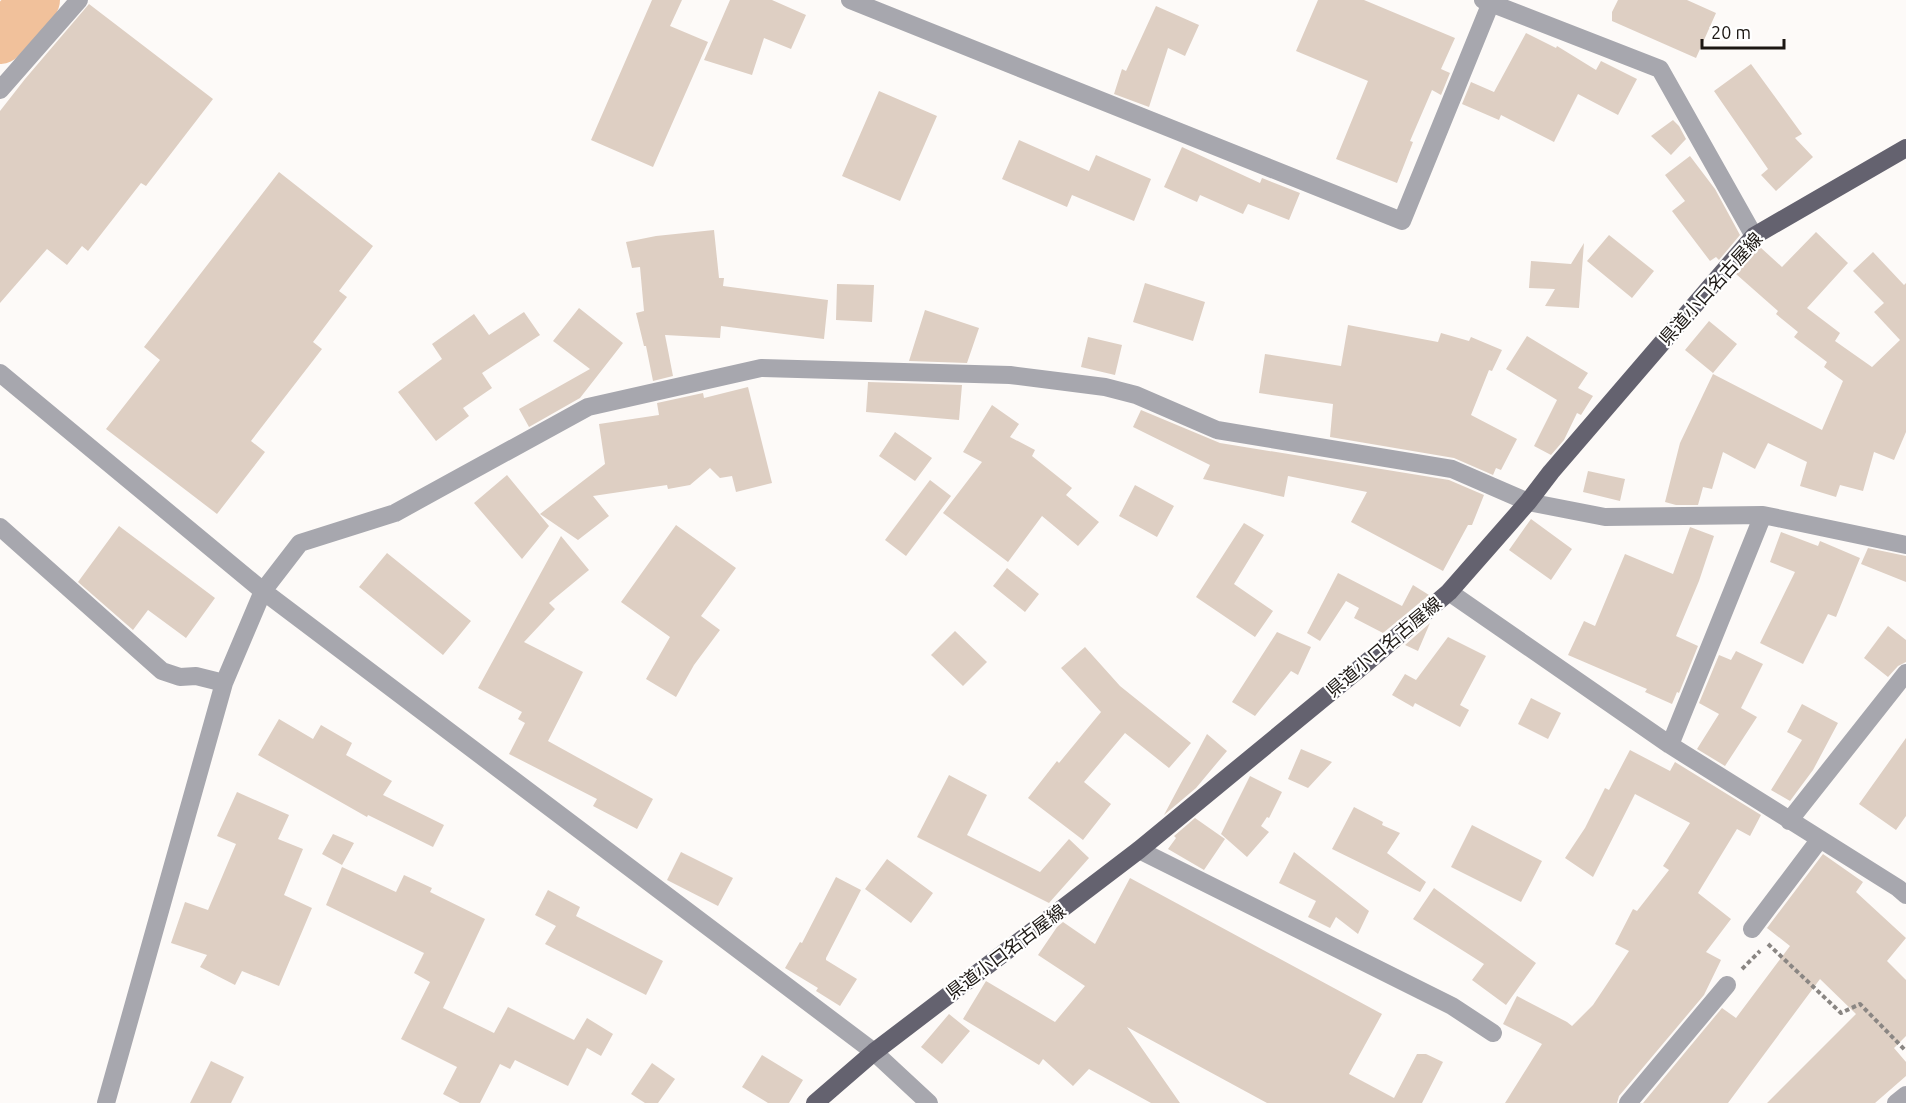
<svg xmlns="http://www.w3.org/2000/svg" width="1906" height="1103" viewBox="0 0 1906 1103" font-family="Ubuntu,'Noto Sans JP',sans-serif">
  <rect width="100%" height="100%" fill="#fdfaf8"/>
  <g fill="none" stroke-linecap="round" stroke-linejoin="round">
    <path stroke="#f1c19b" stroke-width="50" d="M 0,39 L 35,0"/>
  </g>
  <path fill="#decfc3" d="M 652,0 L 682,0 L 670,26 L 708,42 L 653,167 L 591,140 Z
    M 730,0 L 772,0 L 806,15 L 791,49 L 764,38 L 752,75 L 704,60 Z
    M 1318,0 L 1364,0 L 1455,38 L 1441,69 L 1450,73 L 1441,95 L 1432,90 L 1410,141 L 1413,142 L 1397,183 L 1336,159 L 1368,81 L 1296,51 Z
    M 1618,0 L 1687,0 L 1716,13 L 1696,58 L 1612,21 L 1612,12 Z
    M 89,4 L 213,99 L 146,186 L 141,183 L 88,251 L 82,246 L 67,265 L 47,249 L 0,303 L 0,111 L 25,79 Z
    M 1156,6 L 1199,25 L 1185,56 L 1168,48 L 1149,107 L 1114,94 L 1122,69 L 1126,71 Z
    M 1526,33 L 1556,48 L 1557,46 L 1596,70 L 1601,61 L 1637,79 L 1618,115 L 1578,94 L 1554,142 L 1501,115 L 1499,120 L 1462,104 L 1471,82 L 1494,92 Z
    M 1751,64 L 1802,134 L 1795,138 L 1813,157 L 1776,191 L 1761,175 L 1768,169 L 1714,91 Z
    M 879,91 L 937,116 L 900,201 L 842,176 Z
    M 1673,120 L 1679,126 L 1686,139 L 1671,155 L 1651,136 Z
    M 1019,140 L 1089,171 L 1096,155 L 1151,179 L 1134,221 L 1072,195 L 1067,207 L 1002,179 Z
    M 1182,147 L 1260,183 L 1262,178 L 1300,193 L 1289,220 L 1248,204 L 1243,214 L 1200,195 L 1197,202 L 1164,187 Z
    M 1690,156 L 1715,189 L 1740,235 L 1719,260 L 1716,257 L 1710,261 L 1672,211 L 1685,201 L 1665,175 Z
    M 279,172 L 373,246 L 339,291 L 347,297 L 313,342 L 322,349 L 251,441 L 265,452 L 217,514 L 106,429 L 160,360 L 144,347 Z
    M 714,230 L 719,278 L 724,278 L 723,286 L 828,300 L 824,339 L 721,326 L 720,338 L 665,335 L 673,376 L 653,381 L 646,346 L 644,346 L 636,313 L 644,311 L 640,267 L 632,268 L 626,242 L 656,236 Z
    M 1816,232 L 1848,263 L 1807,308 L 1840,333 L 1835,341 L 1872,367 L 1900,340 L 1874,312 L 1884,303 L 1853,271 L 1873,252 L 1904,285 L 1906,283 L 1906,432 L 1894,460 L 1874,452 L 1863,491 L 1840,485 L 1836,497 L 1800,486 L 1807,462 L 1768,443 L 1755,469 L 1723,452 L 1712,489 L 1703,487 L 1698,505 L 1676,505 L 1665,502 L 1680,443 L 1713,374 L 1822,430 L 1843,381 L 1824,367 L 1827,362 L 1794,337 L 1798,332 L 1776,314 L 1778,311 L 1736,274 L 1760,247 L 1782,267 Z
    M 1609,235 L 1654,271 L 1632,298 L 1587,261 Z
    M 1584,243 L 1579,308 L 1545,306 L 1555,289 L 1529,288 L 1531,261 L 1571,264 Z
    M 1145,283 L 1205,302 L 1193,341 L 1133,322 Z
    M 837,284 L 874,285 L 872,322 L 836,320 Z
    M 579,308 L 623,343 L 580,398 L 529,427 L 519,409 L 590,369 L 553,341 Z
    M 925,310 L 979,328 L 967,363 L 909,361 Z
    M 524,312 L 540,335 L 482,373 L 492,388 L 463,408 L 469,416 L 436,441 L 398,392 L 442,359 L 432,344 L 474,314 L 489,335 Z
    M 1709,321 L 1737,344 L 1713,373 L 1685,350 Z
    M 1348,325 L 1438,342 L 1441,333 L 1469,341 L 1471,337 L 1502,350 L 1492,371 L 1489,370 L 1471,415 L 1517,439 L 1501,470 L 1496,468 L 1493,475 L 1454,458 L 1330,437 L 1333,404 L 1259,393 L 1265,354 L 1341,366 Z
    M 1527,336 L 1588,373 L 1578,388 L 1593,396 L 1581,415 L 1577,413 L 1564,440 L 1551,455 L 1534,446 L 1557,400 L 1506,369 Z
    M 1088,337 L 1122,345 L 1115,375 L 1081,367 Z
    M 868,382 L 962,385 L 959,420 L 866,412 Z
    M 748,387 L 772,483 L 736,492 L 732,476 L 720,478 L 710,468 L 690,485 L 668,489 L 667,485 L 593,496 L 609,516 L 578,540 L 540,514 L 605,464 L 599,424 L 659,415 L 657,403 L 703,393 L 704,398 Z
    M 992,405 L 1019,424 L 1010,437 L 1035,450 L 1032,456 L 1072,488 L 1066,495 L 1099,522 L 1078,546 L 1042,516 L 1008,562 L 943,513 L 982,462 L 963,452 Z
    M 1141,410 L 1220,443 L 1449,480 L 1484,495 L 1472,525 L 1468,525 L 1443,571 L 1351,522 L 1367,492 L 1288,476 L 1284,497 L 1203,479 L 1210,465 L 1133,427 Z
    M 895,432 L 932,458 L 915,481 L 879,456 Z
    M 1588,471 L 1625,479 L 1620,501 L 1583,492 Z
    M 507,475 L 549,526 L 522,559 L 474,503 Z
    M 930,480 L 951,496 L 906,556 L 885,540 Z
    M 1135,485 L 1174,506 L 1157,537 L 1119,516 Z
    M 1531,519 L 1572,549 L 1551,580 L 1509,550 Z
    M 1244,523 L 1264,535 L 1234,584 L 1273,611 L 1255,637 L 1196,597 Z
    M 676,525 L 736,568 L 701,616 L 720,630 L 694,665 L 676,697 L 646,679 L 670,637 L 621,602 Z
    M 119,526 L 215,598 L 186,638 L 148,610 L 133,630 L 78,582 Z
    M 1690,527 L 1714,536 L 1699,581 L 1676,636 L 1698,646 L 1679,693 L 1677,692 L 1672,704 L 1645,692 L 1647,689 L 1568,655 L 1584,621 L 1595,626 L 1625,554 L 1673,574 Z
    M 1781,532 L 1818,546 L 1820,541 L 1860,558 L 1836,617 L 1828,614 L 1803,664 L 1760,643 L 1795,572 L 1770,562 Z
    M 561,536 L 589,570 L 549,603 L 555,609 L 524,642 L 583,672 L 548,741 L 653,799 L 637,829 L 593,806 L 597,799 L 509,754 L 525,723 L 518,719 L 522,712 L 478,688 Z
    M 1868,548 L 1906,556 L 1906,582 L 1861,564 Z
    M 387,553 L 471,621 L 443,655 L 359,587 Z
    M 1007,568 L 1039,594 L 1025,612 L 993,586 Z
    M 1338,573 L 1402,606 L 1413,585 L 1429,595 L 1383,633 L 1354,618 L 1359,608 L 1346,601 L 1320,641 L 1307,633 Z
    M 1430,623 L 1418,651 L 1405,645 Z
    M 1888,626 L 1906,640 L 1906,662 L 1898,666 L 1888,677 L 1864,658 Z
    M 955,631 L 987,662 L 963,686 L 931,655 Z
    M 1277,632 L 1311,647 L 1298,675 L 1291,671 L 1255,716 L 1232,702 Z
    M 1448,637 L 1486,656 L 1460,705 L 1469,710 L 1460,727 L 1415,703 L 1413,707 L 1392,695 L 1405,674 L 1416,680 Z
    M 1085,647 L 1120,686 L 1191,743 L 1169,768 L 1125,733 L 1084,782 L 1111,804 L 1083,840 L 1028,798 L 1057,761 L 1059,763 L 1101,712 L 1061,668 Z
    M 1736,651 L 1763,664 L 1741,708 L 1757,717 L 1725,766 L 1697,749 L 1719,714 L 1699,703 L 1719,655 L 1731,660 Z
    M 1531,698 L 1561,713 L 1548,739 L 1518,724 Z
    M 1802,704 L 1838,723 L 1813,770 L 1790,801 L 1771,790 L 1802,740 L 1787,732 Z
    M 279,719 L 313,739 L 321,725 L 352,743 L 346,755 L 392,781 L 383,795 L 444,825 L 433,847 L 368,815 L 367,817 L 258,755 Z
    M 1207,734 L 1227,751 L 1196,788 L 1164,815 Z
    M 1906,738 L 1906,816 L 1896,830 L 1859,804 Z
    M 1301,749 L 1332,762 L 1308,788 L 1288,779 Z
    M 1630,750 L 1670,771 L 1675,762 L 1761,815 L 1750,836 L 1737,829 L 1698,893 L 1731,919 L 1706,952 L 1721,960 L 1704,995 L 1619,1096 L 1617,1103 L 1505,1103 L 1542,1044 L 1503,1024 L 1517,996 L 1567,1022 L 1572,1026 L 1593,1005 L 1629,951 L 1615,944 L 1633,909 L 1637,911 L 1669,870 L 1663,866 L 1690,823 L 1635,794 L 1593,877 L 1565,858 L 1585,828 L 1605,788 L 1609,790 Z
    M 949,775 L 987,795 L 967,835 L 1040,872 L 1069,839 L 1089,858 L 1049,903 L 917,837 Z
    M 1250,776 L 1282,792 L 1269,818 L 1267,817 L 1261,826 L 1269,832 L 1247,857 L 1221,834 Z
    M 237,792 L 289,815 L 278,839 L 303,849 L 284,895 L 312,908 L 279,986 L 242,971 L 235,985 L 200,967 L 207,955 L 171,943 L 185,902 L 208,910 L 236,844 L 217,836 Z
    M 1354,807 L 1383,822 L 1382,825 L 1400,833 L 1387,853 L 1426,882 L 1420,892 L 1332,849 Z
    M 1195,818 L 1225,839 L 1204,870 L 1168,849 L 1176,838 L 1174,836 Z
    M 1472,825 L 1542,861 L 1521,902 L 1451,867 Z
    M 333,834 L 354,843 L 342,865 L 322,854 Z
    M 681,852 L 733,878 L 718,906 L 667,880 Z
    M 1294,852 L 1369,911 L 1358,934 L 1336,917 L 1330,928 L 1308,917 L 1316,901 L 1279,883 Z
    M 1823,854 L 1863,882 L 1856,892 L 1906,938 L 1887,961 L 1906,980 L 1906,1036 L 1894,1048 L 1906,1062 L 1906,1076 L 1875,1103 L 1767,1103 L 1856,1014 L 1820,979 L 1728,1103 L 1643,1103 L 1722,1008 L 1736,1018 L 1790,946 L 1767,928 Z
    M 887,859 L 933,893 L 911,923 L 865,889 Z
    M 342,867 L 396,892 L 404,875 L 432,888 L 430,892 L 485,919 L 443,1008 L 494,1033 L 508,1007 L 574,1040 L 587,1018 L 613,1034 L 601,1056 L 587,1048 L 568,1086 L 515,1060 L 510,1069 L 500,1064 L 480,1103 L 460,1103 L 443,1094 L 457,1067 L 401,1039 L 430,982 L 414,973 L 424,953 L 326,905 Z
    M 836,877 L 861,890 L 826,958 L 826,960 L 857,979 L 840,1006 L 816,991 L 818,988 L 785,968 L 800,942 L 802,943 Z
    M 1130,878 L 1382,1014 L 1349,1074 L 1394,1098 L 1417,1054 L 1426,1054 L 1443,1062 L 1422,1103 L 1267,1103 L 1127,1027 L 1180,1103 L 1151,1103 L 1089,1069 L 1073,1086 L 1043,1059 L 1039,1065 L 963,1019 L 986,981 L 1055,1022 L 1085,986 L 1038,955 L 1057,927 L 1063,922 L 1095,944 Z
    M 1434,888 L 1536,963 L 1506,1005 L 1472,980 L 1484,964 L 1413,919 Z
    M 548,890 L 580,907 L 576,916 L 663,961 L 646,995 L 545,944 L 556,926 L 535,915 Z
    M 949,1014 L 970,1031 L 942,1064 L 921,1047 Z
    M 762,1055 L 803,1080 L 789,1103 L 768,1103 L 742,1087 Z
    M 211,1061 L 244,1077 L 231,1103 L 190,1103 Z
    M 652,1063 L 675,1079 L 658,1103 L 645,1103 L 631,1094 Z"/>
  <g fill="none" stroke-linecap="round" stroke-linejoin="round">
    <path stroke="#8a8683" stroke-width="4" stroke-dasharray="4.5 3" stroke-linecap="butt" d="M 1768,944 L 1841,1013 L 1860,1004 L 1906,1051
      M 1742,969 L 1760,951"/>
    <path stroke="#a7a7ae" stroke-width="18" d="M 850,0 L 1402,221 L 1492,0
      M 1483,0 L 1660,69 L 1754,236
      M 0,90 L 79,0
      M 0,373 L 263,591 L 874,1052 L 929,1103
      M 0,527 L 162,671 L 180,677 L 196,676 L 224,683
      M 1449,592 L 1670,745 L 1898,888 L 1906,895
      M 1670,745 L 1763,515
      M 1789,821 L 1906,673
      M 1139,850 L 1452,1006 L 1493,1033
      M 1752,929 L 1820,839
      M 106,1103 L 224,683 L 263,591 L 300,543 L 395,513 L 588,407 L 761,368 L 1010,375 L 1105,387 L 1136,395 L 1217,430 L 1452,469 L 1528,502 L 1605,517 L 1763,515 L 1906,545
      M 1628,1103 L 1727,985
      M 1896,1103 L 1906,1095"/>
    <path stroke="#64626f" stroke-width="18" d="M 815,1103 L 874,1052 L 1139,850 L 1365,664 L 1449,592 L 1528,502 L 1551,472 L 1754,236 L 1906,148"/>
  </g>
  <g text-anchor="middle" stroke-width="4.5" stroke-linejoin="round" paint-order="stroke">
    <g font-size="18" fill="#1c1713" stroke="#fff">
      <text transform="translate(1711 289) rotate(-48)" y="6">県道小口名古屋線</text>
      <text transform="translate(1384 647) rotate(-40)" y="6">県道小口名古屋線</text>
      <text transform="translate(1006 952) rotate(-37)" y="6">県道小口名古屋線</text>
    </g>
  </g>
  <path d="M1702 39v9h82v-9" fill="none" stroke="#1c1713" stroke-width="3"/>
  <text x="1711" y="39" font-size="18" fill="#1c1713" stroke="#ffffff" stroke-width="4.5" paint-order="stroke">20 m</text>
</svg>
